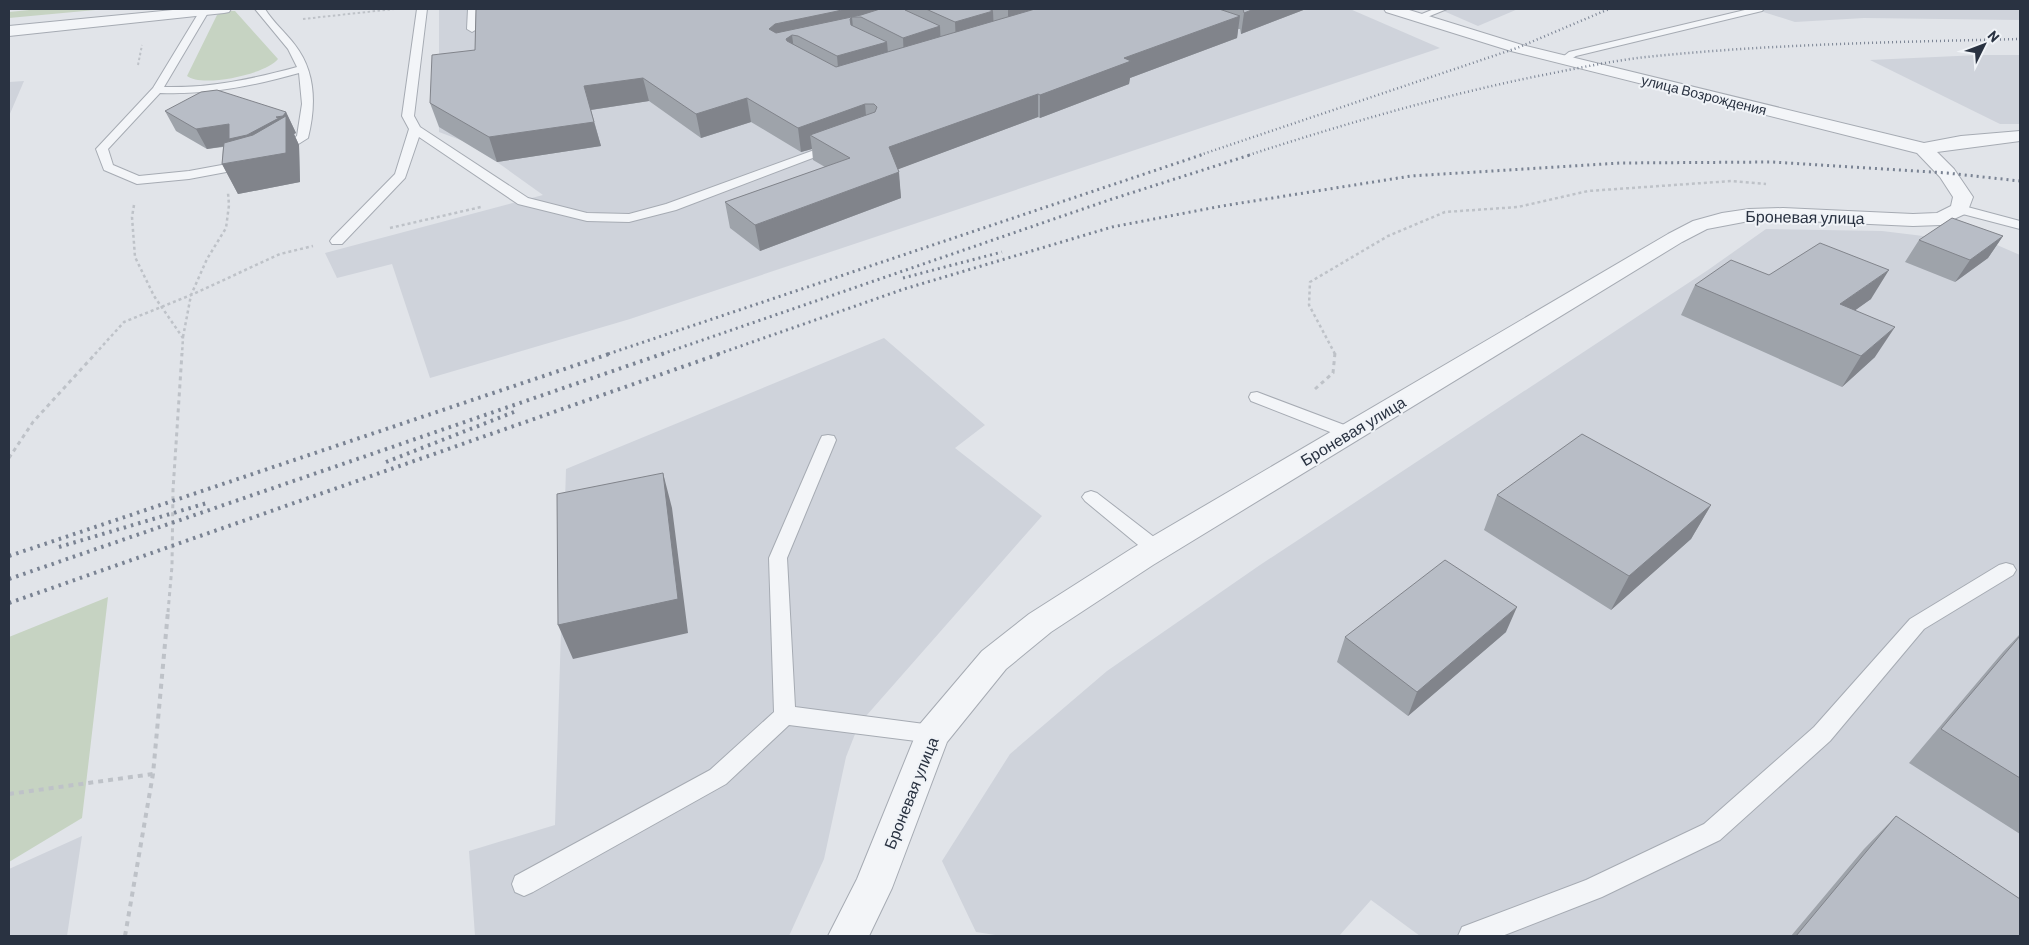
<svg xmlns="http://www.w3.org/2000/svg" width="2029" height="945" viewBox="0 0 2029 945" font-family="Barlow,sans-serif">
  <rect width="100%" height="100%" fill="#e1e4e9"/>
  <path fill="#cfd3db" d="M 439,9 L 1350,9 L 1440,48 L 630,319 L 430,378 L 392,264 L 337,278 L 325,253 L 543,195 L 497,162 L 463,141 L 439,132 Z
    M 1439,9 L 1518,9 L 1478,26 Z
    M 1754,9 L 2020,9 L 2020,20 L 1864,18 L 1795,22 Z
    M 1979,55 L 2020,55 L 2020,124 L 2000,124 L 1870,60 Z
    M 24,81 L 9,116 L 9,82 Z
    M 1766,229 L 1882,231 L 1997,245 L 2020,255 L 2020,936 L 1420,936 L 1371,900 L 1339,936 L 1002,936 L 976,932 L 942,861 L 1010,754 L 1107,671 L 1260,565 L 1708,270 Z
    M 884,338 L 985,425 L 955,448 L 1042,516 L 859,724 L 846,757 L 824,859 L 789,936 L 475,936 L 469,851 L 555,825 L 566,469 Z
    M 82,836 L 67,936 L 9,936 L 9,869 Z"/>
  <path fill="#c6d3c2" d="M 40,9 L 106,9 L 9,18 L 9,12 Z
    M 225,11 L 235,11 L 278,59 C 267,74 202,88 187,76 L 217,15 Z
    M 108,597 L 82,818 L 9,862 L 9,637 Z"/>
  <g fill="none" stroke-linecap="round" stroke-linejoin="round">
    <g stroke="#a6abb3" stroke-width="2">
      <path id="service" d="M 201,9 L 207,9 L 209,11 L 164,87 C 210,88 253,79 297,67 L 288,49 L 255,9 L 265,9 C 273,22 285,32 295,45 C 316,72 316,106 308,138 L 281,155 L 273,155 L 271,152 L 297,136 L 302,104 L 299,73 C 253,86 208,95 160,93 L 108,149 L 113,165 L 139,176 L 189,171 L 249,160 L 253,161 L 255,164 L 253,167 L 189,179 L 137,184 L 104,170 L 96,149 L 153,88 Z
        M 417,9 L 427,9 L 414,116 L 420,127 L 528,198 L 587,213 L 629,214 L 666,204 L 831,144 L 839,144 L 841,146 L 839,148 L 676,210 L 629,222 L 587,221 L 518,204 L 419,137 L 405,178 L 342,244 L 332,244 L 330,241 L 332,238 L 395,174 L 409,129 L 402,116 Z
        M 468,9 L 478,9 L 477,29 L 472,32 L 467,29 Z
        M 1434,9 L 1447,9 L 1420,20 L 1414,20 L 1412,18 Z
        M 1749,9 L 1764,9 L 1762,11 L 1576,56 L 1564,63 L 1559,60 L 1569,52 Z
        M 1960,205 L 2020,221 L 2020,229 L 1955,212 L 1954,209 Z
        M 1257,392 L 1355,429 L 1357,433 L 1355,437 L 1349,438 L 1343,437 L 1251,401 L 1249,397 L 1251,393 Z
        M 828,435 L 834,436 L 836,440 L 787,558 L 795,707 L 932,725 L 940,727 L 943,734 L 940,741 L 932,743 L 789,725 L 726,784 L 533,892 L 524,896 L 515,892 L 512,884 L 515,876 L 710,770 L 774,712 L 769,558 L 820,440 L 822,436 Z
        M 1091,491 L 1097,493 L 1163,544 L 1165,549 L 1163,554 L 1156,556 L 1149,554 L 1085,501 L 1082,497 L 1085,493 Z
        M 2006,563 L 2013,565 L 2016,570 L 2013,575 L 1924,629 L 1830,741 L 1720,840 L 1602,897 L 1502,936 L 1458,936 L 1462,927 L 1586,880 L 1704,824 L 1814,727 L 1910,619 L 1999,565 Z"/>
    </g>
    <g stroke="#a6abb3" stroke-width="2">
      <path id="minor" d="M 183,9 L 231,9 L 229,12 L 224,13 L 9,36 L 9,26 Z
        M 1384,9 L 1406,9 L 1522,45 L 1924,143 L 1961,136 L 2020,131 L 2020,141 L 1937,152 L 1954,169 L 1973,197 L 1967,213 L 1941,225 L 1913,226 L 1783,220 L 1749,221 L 1707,229 L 1682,242 L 1153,565 L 1051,632 L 1006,669 L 947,742 L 892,888 L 869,936 L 828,936 L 857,879 L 920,724 L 982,651 L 1029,614 L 1131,549 L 1668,234 L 1693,221 L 1722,213 L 1749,209 L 1783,208 L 1913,214 L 1937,213 L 1951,206 L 1953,197 L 1940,177 L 1917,153 L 1511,51 L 1386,12 Z"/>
    </g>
    <path stroke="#bec2c8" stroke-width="2" stroke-dasharray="2.5 2.5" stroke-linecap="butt" d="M 303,19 L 394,9
      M 138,65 L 142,45"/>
    <path stroke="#bec2c8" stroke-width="2.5" stroke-dasharray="3 3" stroke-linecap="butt" d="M 134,205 L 132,217 L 135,257 L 154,296 L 183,338 L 182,354
      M 390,228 L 481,207
      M 183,337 L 191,295 L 207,259 L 226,228 L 229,205 L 228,193
      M 95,354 L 124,322 L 191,295 L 280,254 L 313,246
      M 1335,354 L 1309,305 L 1310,282 L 1388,236 L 1445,212 L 1518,207 L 1588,191 L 1732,181 L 1766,184"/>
    <path stroke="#bec2c8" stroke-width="3" stroke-dasharray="4 4" stroke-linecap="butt" d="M 1315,389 L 1333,373 L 1335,353
      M 9,458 L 33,422 L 96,353
      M 168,612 L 172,566 L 173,490 L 182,353"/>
    <path stroke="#bec2c8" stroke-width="4" stroke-dasharray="5 5" stroke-linecap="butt" d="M 9,794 L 153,774
      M 125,936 L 153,774 L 168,611"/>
    <use href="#service" fill="#f3f5f8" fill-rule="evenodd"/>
    <use href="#minor" fill="#f3f5f8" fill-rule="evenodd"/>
    <path stroke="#7a8393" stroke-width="2.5" stroke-dasharray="1 3" stroke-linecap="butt" d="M 1200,155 L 1517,48 L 1609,9
      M 1249,155 C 1344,124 1440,96 1538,76 C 1574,69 1610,61 1646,57 C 1771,44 1895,42 2020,39"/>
    <path stroke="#7a8393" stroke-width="3" stroke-dasharray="2 4" stroke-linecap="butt" d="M 903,278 L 1002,252
      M 608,354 L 1204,154
      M 662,354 L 1109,200 L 1253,154
      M 718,354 L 904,289 L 1112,227 L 1222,206 L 1411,176 L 1621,163 L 1772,162 L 1947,173 L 2020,181"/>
    <path stroke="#7a8393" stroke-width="4" stroke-dasharray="2.5 5" stroke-linecap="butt" d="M 386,462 L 514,412
      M 59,547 L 207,503
      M 9,556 L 612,353
      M 9,579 L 665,353
      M 9,603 L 722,353"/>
  </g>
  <path fill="#9ea3aa" d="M 476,9 L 1306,9 L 1241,34 L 1240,29 L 1238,29 L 1237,38 L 1130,78 L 1129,84 L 1040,118 L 1038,117 L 898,169 L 901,198 L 760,251 L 730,228 L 725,202 L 825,167 L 813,160 L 812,149 L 801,152 L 751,122 L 701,138 L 649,101 L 591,110 L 601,146 L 497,162 L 439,127 L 430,103 L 475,50 Z
    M 165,111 L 286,112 L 296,133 L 294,134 L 299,145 L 300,182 L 238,194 L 222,164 L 223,147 L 207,149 L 176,131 Z
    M 2003,236 L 1988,258 L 1955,282 L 1905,262 L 1919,240 Z
    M 1695,285 L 1871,299 L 1855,310 L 1875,357 L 1842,387 L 1681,315 Z
    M 1497,495 L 1711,505 L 1691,539 L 1611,610 L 1484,530 Z
    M 1506,632 L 1408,716 L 1337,662 L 1345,637 Z
    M 2020,634 L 2020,834 L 1909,763 L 2003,652 Z
    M 1896,816 L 2020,936 L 1791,936 L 1864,849 Z"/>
  <path fill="#81848b" d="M 846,9 L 906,9 L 907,24 L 861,17 L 852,17 L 854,39 L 792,35 L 795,57 L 769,29 L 775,24 Z
    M 1008,9 L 1102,9 L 1008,28 Z
    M 1254,9 L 1306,9 L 1241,34 L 1244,13 Z
    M 993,11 L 994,33 L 956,44 L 955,22 Z
    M 1240,16 L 1237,38 L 1130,78 L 1129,84 L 1040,118 L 1040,95 L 1124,58 Z
    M 940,26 L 941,49 L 904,60 L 903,38 Z
    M 887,42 L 889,65 L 839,79 L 837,56 Z
    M 643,78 L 649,101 L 590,110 L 584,86 Z
    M 1038,94 L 1038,117 L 891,172 L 889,147 Z
    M 747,98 L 751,122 L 701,138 L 696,114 Z
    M 865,104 L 867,128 L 810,135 L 812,149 L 801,152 L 798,128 Z
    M 286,112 L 296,133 L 294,134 L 299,145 L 300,182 L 238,194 L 222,164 L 232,145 L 207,149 L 196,129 L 276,117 Z
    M 594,122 L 601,146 L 497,162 L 489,137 Z
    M 899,172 L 901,198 L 760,251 L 755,225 Z
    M 2003,236 L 1988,258 L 1955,282 L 1970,260 Z
    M 1889,270 L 1871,299 L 1822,334 L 1840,304 Z
    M 1895,327 L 1875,357 L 1842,387 L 1861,356 Z
    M 663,473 L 672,508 L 688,633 L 573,659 L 558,625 Z
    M 1711,505 L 1691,539 L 1611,610 L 1629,576 Z
    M 1517,607 L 1506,632 L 1408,716 L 1417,692 Z"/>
  <path fill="#b8bdc6" stroke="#81848b" d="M 476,9 L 846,9 L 833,12 L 775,24 L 769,29 L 776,33 L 861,15 L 880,9 L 905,9 L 905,10 L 940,26 L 903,38 L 861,17 L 852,17 L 850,19 L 851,25 L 887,42 L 837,56 L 798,36 L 792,35 L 786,39 L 787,41 L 836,67 L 1035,9 L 1219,9 L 1240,16 L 1124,58 L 1131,61 L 1040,95 L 1038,94 L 889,147 L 899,172 L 755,225 L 725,202 L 850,158 L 810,135 L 875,112 L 877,107 L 874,104 L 865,104 L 798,128 L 747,98 L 696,114 L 643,78 L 584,86 L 594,122 L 489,137 L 430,103 L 432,55 L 475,50 Z
    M 926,9 L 988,9 L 993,11 L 955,22 Z
    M 1243,9 L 1254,9 L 1244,13 Z
    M 217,90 L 286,112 L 283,116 L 276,117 L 279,118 L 247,135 L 229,139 L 229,124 L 196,129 L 165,111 L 201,92 Z
    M 286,116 L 286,153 L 222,164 L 224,143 L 253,135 Z
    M 1952,218 L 2003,236 L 1970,260 L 1919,240 Z
    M 1820,243 L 1889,270 L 1840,304 L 1895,327 L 1861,356 L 1695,285 L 1731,260 L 1769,275 Z
    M 1582,434 L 1711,505 L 1629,576 L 1497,495 Z
    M 663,473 L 678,599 L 558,625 L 557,494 Z
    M 1445,560 L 1517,607 L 1417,692 L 1345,637 Z
    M 2020,636 L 2020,778 L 1941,729 Z
    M 1896,816 L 2020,899 L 2020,936 L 1796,936 Z"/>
  <g text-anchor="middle" stroke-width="4" stroke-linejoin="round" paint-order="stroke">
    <g font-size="14" fill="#293241" stroke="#f0f3f7">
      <text transform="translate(1704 95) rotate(14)" y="5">улица Возрождения</text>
    </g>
    <g font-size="16" fill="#293241" stroke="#f0f3f7">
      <text transform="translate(1805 217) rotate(1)" y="6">Броневая улица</text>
      <text transform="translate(1353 431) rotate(-31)" y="6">Броневая улица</text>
      <text transform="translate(911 793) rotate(-68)" y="6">Броневая улица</text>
    </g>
  </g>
  <rect width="2029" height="945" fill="none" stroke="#293241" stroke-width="20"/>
  <g transform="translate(1984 45) rotate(48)" stroke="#f0f3f7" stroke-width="4" paint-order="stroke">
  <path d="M0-4L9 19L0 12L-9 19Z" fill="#293241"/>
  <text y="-8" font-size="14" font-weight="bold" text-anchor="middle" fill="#293241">N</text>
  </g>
</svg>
